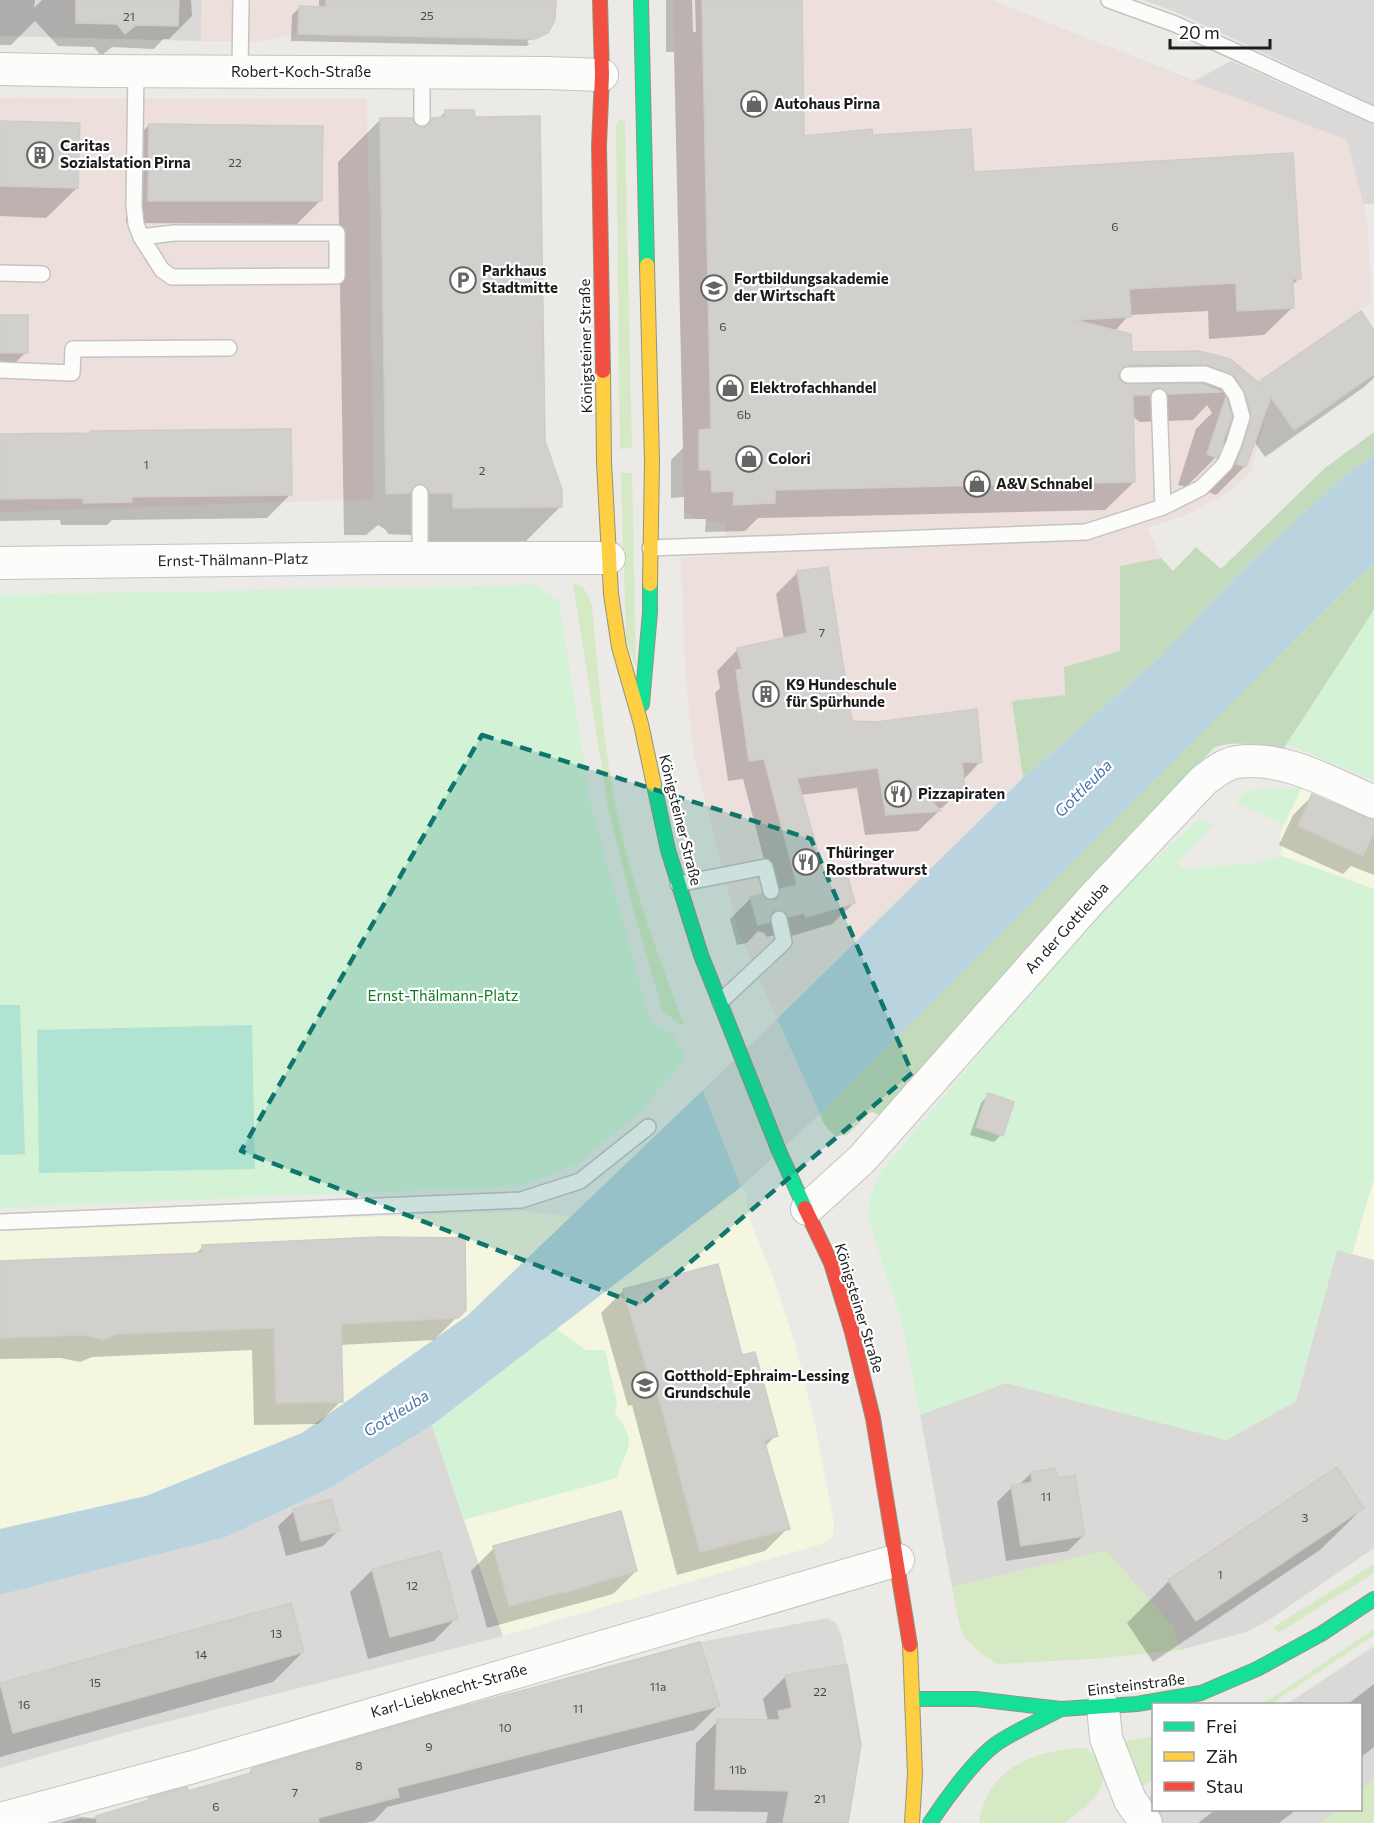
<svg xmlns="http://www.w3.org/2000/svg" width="1374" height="1823" viewBox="0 0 1374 1823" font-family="Commissioner,sans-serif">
  <rect width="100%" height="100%" fill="#ebeae6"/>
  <path fill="#dad9d7" d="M 0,0 L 202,0 L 201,41 L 0,36 Z
    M 1143,0 L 1374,0 L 1374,105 L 1178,13 Z
    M 1068,30 L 1194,81 L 1231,61 L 1374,125 L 1374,204 L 1363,204 L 1346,140 L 1194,82 Z
    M 1337,1250 L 1374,1260 L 1374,1548 L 1269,1620 L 1246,1632 L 1180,1650 L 1173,1627 L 1106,1551 L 952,1587 L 920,1415 L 1006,1383 L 1227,1440 L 1296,1401 Z
    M 432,1425 L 503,1636 L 127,1732 L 0,1768 L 0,1595 L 226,1537 L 330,1488 Z
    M 828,1618 L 836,1623 L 842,1637 L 861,1745 L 848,1823 L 38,1823 L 74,1813 L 79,1814 L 83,1820 L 149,1800 L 147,1793 L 186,1782 L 189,1791 L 251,1773 L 251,1766 L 321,1745 L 606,1669 L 700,1642 Z
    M 1374,1646 L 1374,1779 L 1361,1790 L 1360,1704 L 1287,1704 Z
    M 1153,1794 L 1154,1810 L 1337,1810 L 1321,1823 L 1162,1823 L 1145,1800 Z"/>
  <path fill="#eddfdb" d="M 202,0 L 556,0 L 555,20 L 548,33 L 535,39 L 298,34 L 260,41 L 201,41 Z
    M 673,0 L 992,0 L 1194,82 L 1347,140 L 1367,219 L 1372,302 L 1260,381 L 1266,396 L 1268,411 L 1250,473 L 1229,492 L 1184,516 L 1148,528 L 1161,558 L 1120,566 L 1120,651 L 1064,667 L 1065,695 L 1012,701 L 1023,778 L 777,1019 L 738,930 L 693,752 L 685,666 L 681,558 L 726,555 L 725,522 L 710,522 L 693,517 L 684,511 Z
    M 0,98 L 367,99 L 374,499 L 0,512 Z"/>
  <path fill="#f4f6e0" d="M 1302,787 L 1374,812 L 1374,889 L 1282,856 L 1280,833 Z
    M 1374,1178 L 1374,1260 L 1352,1254 Z
    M 741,1187 L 746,1193 L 749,1217 L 775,1282 L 796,1347 L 815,1424 L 834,1523 L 833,1537 L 825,1543 L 503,1636 L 432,1425 Z
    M 520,1211 L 573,1217 L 467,1316 L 301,1433 L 146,1496 L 0,1529 L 0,1231 Z"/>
  <path fill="#d5e9c4" d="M 621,120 L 625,122 L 625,135 L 632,448 L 620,449 L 616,127 L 618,121 Z
    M 621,473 L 632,473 L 636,668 L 626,638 Z
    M 573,583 C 585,584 588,596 592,606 C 598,670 602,733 614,797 C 628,874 656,950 684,1024 L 680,1025 L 662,1010 L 633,908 L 608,807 Z
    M 1106,1550 L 1173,1627 L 1180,1650 L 1092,1659 L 997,1664 L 979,1652 L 963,1636 L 957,1614 L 952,1587 Z
    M 1374,1564 L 1374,1573 L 1278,1633 L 1274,1627 Z
    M 1374,1629 L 1374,1635 L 1271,1704 L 1259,1704 L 1272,1698 Z
    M 1153,1736 L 1153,1779 L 1137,1790 L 1122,1742 Z
    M 1085,1748 L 1102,1761 C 1110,1793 1086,1805 1065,1823 L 979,1823 C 987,1767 1035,1750 1085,1748 Z
    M 1374,1779 L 1374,1823 L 1321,1823 L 1337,1810 L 1360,1810 L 1361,1790 Z"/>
  <path fill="#c3dabb" d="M 1374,432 L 1374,455 L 1344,476 L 1243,569 L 1160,657 L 1023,778 L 1012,701 L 1065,695 L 1064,667 L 1120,651 L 1120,566 L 1161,558 L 1173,571 L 1196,547 L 1221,569 L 1325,468 Z
    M 1374,564 L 1374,610 L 1282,751 C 1257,745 1241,740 1215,747 L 1134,829 L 880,1116 L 873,1112 L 869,1113 L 847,1135 L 836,1136 C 828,1130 823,1124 820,1114 L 1354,581 Z"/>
  <path fill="#d3f2d6" d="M 535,585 L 559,601 L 590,801 L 650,1021 L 672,1033 L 686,1058 L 636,1116 L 575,1165 L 520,1186 L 0,1208 L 0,1155 L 25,1154 L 20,1005 L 0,1005 L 0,595 Z
    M 1374,610 L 1374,781 L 1287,744 Z
    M 1302,787 L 1284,825 L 1236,802 L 1246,791 Z
    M 1199,819 L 1214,825 L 1177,862 L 1181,868 L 1251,864 L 1282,856 L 1374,889 L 1374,1178 L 1352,1254 L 1337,1250 L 1296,1401 L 1227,1440 L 1006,1383 L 920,1415 L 902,1323 L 868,1218 C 868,1198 874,1186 883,1169 L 1103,907 Z
    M 556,1329 L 586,1350 L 605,1350 L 617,1403 L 615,1413 C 639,1446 627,1444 617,1478 L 464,1520 L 432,1425 Z"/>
  <path fill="#b1e3d2" d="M 0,1005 L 20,1005 L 25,1154 L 0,1155 Z
    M 252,1025 L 255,1169 L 39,1173 L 37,1030 Z"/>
  <path fill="#b9d4df" d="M 1374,455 L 1374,564 L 1354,581 L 820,1114 L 777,1019 L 1023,778 L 1160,657 L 1243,569 L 1344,476 Z
    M 703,1090 L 741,1187 L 432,1425 L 330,1488 L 226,1537 L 0,1595 L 0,1529 L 146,1496 L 302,1433 L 467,1316 Z"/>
  <path fill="#dcdcda" d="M 777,1019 L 820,1114 L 741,1187 L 703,1090 Z"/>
  <path fill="#0003" d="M 0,0 L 35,0 L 34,8 L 42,0 L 191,0 L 192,16 L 169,39 L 163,39 L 154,49 L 112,47 L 101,56 L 94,47 L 58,46 L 35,21 L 11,45 L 0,45 Z
    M 319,0 L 554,0 L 545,33 L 527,41 L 529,44 L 541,38 L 526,46 L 291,41 L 292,15 L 299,8 L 319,8 Z
    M 666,0 L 692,0 L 693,32 L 696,32 L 695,0 L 800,0 L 803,138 L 872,137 L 973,173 L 1299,278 L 1292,286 L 1293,307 L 1264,335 L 1209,339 L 1208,311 L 1129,315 L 1114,332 L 1131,354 L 1199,353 L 1259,384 L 1374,332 L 1374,378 L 1364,387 L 1265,457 L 1254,441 L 1244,467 L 1216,495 L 1208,492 L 1216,476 L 1224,442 L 1222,442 L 1216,457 L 1186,487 L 1178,485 L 1196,429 L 1212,413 L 1207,405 L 1193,420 L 1140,422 L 1132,416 L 1134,482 L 1105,510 L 758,518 L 745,531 L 705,532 L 706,519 L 684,519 L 684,497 L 671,498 L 671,460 L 683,448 L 674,52 L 666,52 Z
    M 446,111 L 544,441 L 561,506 L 519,548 L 412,550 L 411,535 L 388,534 L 386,530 L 378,525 L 366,535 L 344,535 L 338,162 L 380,120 L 422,129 L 432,119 L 438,119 Z
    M 0,123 L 77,188 L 46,218 L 0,216 Z
    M 149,125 L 320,201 L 297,224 L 126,223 L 126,148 Z
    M 0,317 L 26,352 L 11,367 L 0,368 Z
    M 0,436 L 290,495 L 267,518 L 112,520 L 107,525 L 61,525 L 60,520 L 0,521 Z
    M 798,572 L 851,723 L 980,762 L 963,780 L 963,787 L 942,808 L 937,809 L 939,811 L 918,831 L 865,835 L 857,788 L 800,795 L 823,879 L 854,903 L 832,924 L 785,938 L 783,933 L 767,937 L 764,933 L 758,931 L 747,943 L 737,945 L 730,919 L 751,898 L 770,901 L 774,898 L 743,779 L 728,781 L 715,693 L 720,688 L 717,671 L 738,649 L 784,640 L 776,594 Z
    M 1312,796 L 1374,821 L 1374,875 L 1351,866 L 1343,874 L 1279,845 L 1293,815 Z
    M 988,1095 L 1001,1135 L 994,1142 L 970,1135 L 981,1103 Z
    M 203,1247 L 465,1309 L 434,1340 L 340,1345 L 341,1401 L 318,1424 L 254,1425 L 252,1350 L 92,1357 L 80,1362 L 61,1358 L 0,1359 L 0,1263 L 194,1255 Z
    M 624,1290 L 741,1357 L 776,1435 L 765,1447 L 788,1528 L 765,1551 L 677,1575 L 632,1405 L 628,1406 L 601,1313 Z
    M 1031,1473 L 1083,1536 L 1068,1551 L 1006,1561 L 997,1502 L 1012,1487 L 1018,1486 Z
    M 1363,1508 L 1320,1550 L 1153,1662 L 1127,1623 L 1169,1581 Z
    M 294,1511 L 339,1530 L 323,1546 L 286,1556 L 278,1526 Z
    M 494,1548 L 636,1571 L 613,1594 L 487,1628 L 471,1571 Z
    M 439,1553 L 456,1618 L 434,1641 L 368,1659 L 350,1592 L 372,1570 Z
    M 290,1605 L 303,1652 L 273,1682 L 0,1757 L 0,1685 Z
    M 786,1676 L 846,1823 L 766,1823 L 768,1812 L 694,1811 L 696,1743 L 718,1721 L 768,1721 L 763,1699 Z
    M 1374,1684 L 1374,1747 L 1360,1758 L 1360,1704 L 1348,1704 Z
    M 718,1706 L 694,1730 L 387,1807 L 374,1821 L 365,1823 L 60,1823 L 84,1817 L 93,1819 L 145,1803 L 149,1799 L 187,1793 L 246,1776 L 252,1770 Z
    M 1215,1810 L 1296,1810 L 1279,1823 L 1198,1823 Z"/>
  <path fill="#d2d0cd" stroke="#cfccc7" stroke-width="1.5" d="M 76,0 L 179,0 L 178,26 L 136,25 L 125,34 L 117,24 L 76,23 Z
    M 326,0 L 556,0 L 555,20 L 548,33 L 535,39 L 298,34 L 299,6 L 326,7 Z
    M 702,0 L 802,0 L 804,136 L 872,129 L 873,135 L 971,129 L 974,172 L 1293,153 L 1301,279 L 1293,279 L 1294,308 L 1237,311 L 1236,283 L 1129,289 L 1131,317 L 1075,320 L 1131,334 L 1132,352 L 1199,351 L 1230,359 L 1264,387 L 1260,381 L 1361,311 L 1374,330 L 1374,374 L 1294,430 L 1271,397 L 1246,467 L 1236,464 L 1243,446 L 1251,414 L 1245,392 L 1235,376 L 1205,364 L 1128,365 L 1123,367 L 1118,375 L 1119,379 L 1124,384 L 1203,384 L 1222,392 L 1168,394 L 1164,389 L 1159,387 L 1153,389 L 1150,395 L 1133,395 L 1135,482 L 775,490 L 775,503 L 733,505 L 734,491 L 712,492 L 711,470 L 699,470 L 699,430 L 711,429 Z
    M 445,110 L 474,110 L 475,117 L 540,116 L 545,441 L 562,490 L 562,507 L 453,508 L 453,493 L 430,493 L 428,488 L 421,483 L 415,485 L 410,493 L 386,494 L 380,118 L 412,118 L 417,126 L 423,128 L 430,123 L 432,118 L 444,117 Z
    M 0,121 L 80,123 L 78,188 L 0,186 Z
    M 149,124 L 323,126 L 322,201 L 148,201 Z
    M 0,315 L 28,315 L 28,353 L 0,353 Z
    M 1226,397 L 1232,417 L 1217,458 L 1207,454 Z
    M 291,429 L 292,495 L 132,497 L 132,502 L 83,503 L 83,498 L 0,499 L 0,434 L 90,433 L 90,431 Z
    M 828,567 L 852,721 L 876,722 L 977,709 L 982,763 L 962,762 L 965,787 L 923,792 L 941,811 L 886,815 L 878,768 L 797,778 L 825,877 L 846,871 L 855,903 L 806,917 L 804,913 L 788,917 L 786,912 L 778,909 L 772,912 L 770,922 L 758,925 L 750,897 L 762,894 L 764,898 L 773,901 L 778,898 L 781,889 L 797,885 L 764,759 L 749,761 L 736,670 L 742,669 L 737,648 L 807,633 L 797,571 Z
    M 1312,794 L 1367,818 L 1374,820 L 1374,832 L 1363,856 L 1298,826 Z
    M 988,1093 L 1014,1102 L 1003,1136 L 976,1127 Z
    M 378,1237 L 465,1238 L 466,1310 L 458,1318 L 341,1324 L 343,1402 L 276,1403 L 274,1328 L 116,1334 L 104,1340 L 85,1335 L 0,1338 L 0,1261 L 202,1253 L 202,1245 Z
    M 718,1264 L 742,1355 L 755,1352 L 778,1436 L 764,1440 L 790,1529 L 700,1552 L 655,1383 L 651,1383 L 623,1289 Z
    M 1337,1467 L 1364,1508 L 1196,1621 L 1168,1580 Z
    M 1055,1468 L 1058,1478 L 1075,1475 L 1085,1536 L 1021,1546 L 1011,1486 L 1032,1482 L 1031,1472 Z
    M 331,1499 L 340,1531 L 301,1541 L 293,1509 Z
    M 621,1511 L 637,1571 L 563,1593 L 563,1592 L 509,1606 L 493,1546 Z
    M 440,1551 L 458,1619 L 390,1637 L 372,1569 Z
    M 291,1603 L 304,1652 L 13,1733 L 0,1683 Z
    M 700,1642 L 720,1706 L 397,1788 L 399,1797 L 318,1818 L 319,1823 L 97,1823 L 96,1816 L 149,1800 L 148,1798 L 187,1787 L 188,1791 L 251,1773 L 251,1769 L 440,1713 Z
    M 847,1664 L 861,1745 L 848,1823 L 783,1823 L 789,1791 L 715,1789 L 717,1719 L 780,1720 L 778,1711 L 792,1708 L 785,1675 Z"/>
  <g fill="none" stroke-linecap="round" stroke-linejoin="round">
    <g stroke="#c4c4c2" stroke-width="18">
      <path id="lane" d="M 1109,0 L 1175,24 L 1374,115
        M 136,71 L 134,206 L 136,224 L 141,237 L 162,270 L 172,277 L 337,276 L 337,233 L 174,233 L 141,237
        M 240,72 L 241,0
        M 422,118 L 422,72
        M 0,273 L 42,274
        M 0,370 L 72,373 L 73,349 L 229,348
        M 1159,397 L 1163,507
        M 650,548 L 1086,532 L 1163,507 L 1201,488 L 1225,464 L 1234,443 L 1242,417 L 1236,395 L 1227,382 L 1205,374 L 1128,375
        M 420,559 L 420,493
        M 678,884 L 765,867 L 771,891
        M 720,1002 L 784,942 L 779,919
        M 0,1222 L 521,1200 L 580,1181 L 648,1127"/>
    </g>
    <g stroke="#c4c4c2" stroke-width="34">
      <path id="street" d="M 0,69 L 96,71 L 547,73 L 602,75
        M 0,563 L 380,558 L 609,558
        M 807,1209 L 862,1159 L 1092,899 L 1204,780 C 1214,773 1224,764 1237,762 C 1284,755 1332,784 1374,802
        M 1103,1707 L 1106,1738 L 1130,1800 L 1146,1823
        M 0,1819 L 193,1767 L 898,1560"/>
    </g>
    <g stroke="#91957e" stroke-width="16">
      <path id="fast" d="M 641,0 L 647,265
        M 642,704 L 650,612 L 650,584
        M 654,785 L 668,850 L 701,955 L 779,1151 L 805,1208
        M 914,1699 L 976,1699 L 1061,1709 L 1137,1704 L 1201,1693 L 1257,1669 L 1321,1634 L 1374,1599
        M 930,1823 C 945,1800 977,1756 999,1742 C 1019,1729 1041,1720 1061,1709"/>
    </g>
    <g stroke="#91957e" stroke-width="16">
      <path id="slow" d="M 647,265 L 652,461 L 650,584
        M 603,371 L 604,462 L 611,594 L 619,647 L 641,724 L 654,785
        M 910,1645 L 915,1774 L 912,1823"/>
    </g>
    <g stroke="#91957e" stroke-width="16">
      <path id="jam" d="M 600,0 L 602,75 L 599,146 L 603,371
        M 805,1208 L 831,1263 L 852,1332 L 873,1418 L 910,1645"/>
    </g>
    <use href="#lane" stroke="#fcfcfb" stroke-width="15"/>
    <use href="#street" stroke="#fcfcfb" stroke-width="32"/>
    <use href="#fast" stroke="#16e098" stroke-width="14"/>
    <use href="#slow" stroke="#ffcf43" stroke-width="14"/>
    <use href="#jam" stroke="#f24e42" stroke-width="14"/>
  </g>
  <path fill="#0f766e" fill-opacity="0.2" stroke="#0f766e" stroke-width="4.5" stroke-dasharray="12 8" stroke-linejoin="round" d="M 482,735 L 811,839 L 912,1073 L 640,1305 L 241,1151 Z"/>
  <defs>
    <g id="shop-ring" transform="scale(1.35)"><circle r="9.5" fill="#fff" stroke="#656563" stroke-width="1.5"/><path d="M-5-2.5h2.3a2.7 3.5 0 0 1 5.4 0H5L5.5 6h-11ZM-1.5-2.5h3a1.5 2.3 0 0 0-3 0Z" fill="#656563"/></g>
    <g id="building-ring" transform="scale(1.35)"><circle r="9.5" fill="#fff" stroke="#656563" stroke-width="1.5"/><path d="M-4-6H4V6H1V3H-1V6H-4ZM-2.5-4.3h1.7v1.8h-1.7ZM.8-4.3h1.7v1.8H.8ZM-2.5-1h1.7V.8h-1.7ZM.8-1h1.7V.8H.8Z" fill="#656563"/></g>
    <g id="parking-ring" transform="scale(1.35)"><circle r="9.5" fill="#fff" stroke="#656563" stroke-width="1.5"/><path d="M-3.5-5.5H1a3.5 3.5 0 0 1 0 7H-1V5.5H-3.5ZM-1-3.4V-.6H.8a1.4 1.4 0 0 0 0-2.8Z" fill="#656563"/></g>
    <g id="school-ring" transform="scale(1.35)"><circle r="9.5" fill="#fff" stroke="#656563" stroke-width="1.5"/><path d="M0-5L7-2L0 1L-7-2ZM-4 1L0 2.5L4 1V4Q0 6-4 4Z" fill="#656563"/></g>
    <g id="restaurant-ring" transform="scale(1.35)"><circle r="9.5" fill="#fff" stroke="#656563" stroke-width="1.5"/><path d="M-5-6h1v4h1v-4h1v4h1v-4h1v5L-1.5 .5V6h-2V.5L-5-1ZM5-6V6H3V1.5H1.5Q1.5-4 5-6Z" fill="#656563"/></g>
  </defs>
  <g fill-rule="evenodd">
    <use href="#shop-ring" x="754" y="104"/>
    <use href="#building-ring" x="40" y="155"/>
    <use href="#parking-ring" x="463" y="280"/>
    <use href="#school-ring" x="714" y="288"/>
    <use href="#shop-ring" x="730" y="388"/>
    <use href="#shop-ring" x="749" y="459"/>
    <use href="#shop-ring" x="977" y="484"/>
    <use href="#building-ring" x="766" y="694"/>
    <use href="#restaurant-ring" x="898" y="794"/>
    <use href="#restaurant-ring" x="806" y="862"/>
    <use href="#school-ring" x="645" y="1385"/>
  </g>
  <g text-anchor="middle" stroke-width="4.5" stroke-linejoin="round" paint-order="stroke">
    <g font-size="12" fill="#4a4a49">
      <text x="427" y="20">25</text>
      <text x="129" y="21">21</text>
      <text x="235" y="167">22</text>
      <text x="1115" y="231">6</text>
      <text x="723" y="331">6</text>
      <text x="744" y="419">6b</text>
      <text x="146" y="469">1</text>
      <text x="482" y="475">2</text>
      <text x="822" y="637">7</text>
      <text x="1046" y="1501">11</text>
      <text x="1305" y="1522">3</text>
      <text x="1220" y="1579">1</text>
      <text x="412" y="1590">12</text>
      <text x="276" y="1638">13</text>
      <text x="201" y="1659">14</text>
      <text x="95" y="1687">15</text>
      <text x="658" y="1691">11a</text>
      <text x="820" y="1696">22</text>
      <text x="24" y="1709">16</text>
      <text x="578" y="1713">11</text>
      <text x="505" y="1732">10</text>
      <text x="429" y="1751">9</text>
      <text x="359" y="1770">8</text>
      <text x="738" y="1774">11b</text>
      <text x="295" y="1797">7</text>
      <text x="820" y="1803">21</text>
      <text x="216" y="1811">6</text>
    </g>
    <g font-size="15" fill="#1d1d1d" stroke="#fff">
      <text x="301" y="77">Robert-Koch-Straße</text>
      <text transform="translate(586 346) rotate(-91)" y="5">Königsteiner Straße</text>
      <text transform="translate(233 560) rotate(-1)" y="5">Ernst-Thälmann-Platz</text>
      <text transform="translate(680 820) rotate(76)" y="5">Königsteiner Straße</text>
      <text transform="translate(1067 928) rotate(-48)" y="5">An der Gottleuba</text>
      <text transform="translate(859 1308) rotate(73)" y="5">Königsteiner Straße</text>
      <text transform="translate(1136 1685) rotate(-7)" y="5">Einsteinstraße</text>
      <text transform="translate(449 1691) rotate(-16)" y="5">Karl-Liebknecht-Straße</text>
    </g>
    <g font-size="15" font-weight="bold" fill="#1d1d1d" stroke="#fff" text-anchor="start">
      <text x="774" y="109">Autohaus Pirna</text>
      <text x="60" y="151">Caritas<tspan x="60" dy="17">Sozialstation Pirna</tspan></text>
      <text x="482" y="276">Parkhaus<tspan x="482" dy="17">Stadtmitte</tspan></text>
      <text x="734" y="284">Fortbildungsakademie<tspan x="734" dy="17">der Wirtschaft</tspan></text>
      <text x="750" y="393">Elektrofachhandel</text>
      <text x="768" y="464">Colori</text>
      <text x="996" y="489">A&amp;V Schnabel</text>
      <text x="786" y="690">K9 Hundeschule<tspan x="786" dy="17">für Spürhunde</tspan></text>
      <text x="918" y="799">Pizzapiraten</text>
      <text x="826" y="858">Thüringer<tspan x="826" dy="17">Rostbratwurst</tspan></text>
      <text x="664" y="1381">Gotthold-Ephraim-Lessing<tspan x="664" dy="17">Grundschule</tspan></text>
    </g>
    <g font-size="15" fill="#0c7a1f" stroke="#fff">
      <text x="443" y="1001">Ernst-Thälmann-Platz</text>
    </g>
    <g font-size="16" font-style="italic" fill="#4b73ab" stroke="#fff">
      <text transform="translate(1083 788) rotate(-45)" y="6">Gottleuba</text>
      <text transform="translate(396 1413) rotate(-32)" y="6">Gottleuba</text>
    </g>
  </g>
  <rect x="1152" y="1703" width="210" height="108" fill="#ffffff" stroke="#a5a5a5" stroke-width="1.5"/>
  <rect x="1164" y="1722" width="30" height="9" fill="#16e098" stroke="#a5a5a5" stroke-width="1.5"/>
  <text x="1206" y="1733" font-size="18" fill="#1d1d1d">Frei</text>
  <rect x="1164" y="1752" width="30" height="9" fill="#ffcf43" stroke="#a5a5a5" stroke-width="1.5"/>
  <text x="1206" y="1763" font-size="18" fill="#1d1d1d">Zäh</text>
  <rect x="1164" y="1782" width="30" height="9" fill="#f24e42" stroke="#a5a5a5" stroke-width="1.5"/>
  <text x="1206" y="1793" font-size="18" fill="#1d1d1d">Stau</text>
  <path d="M1170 39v9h100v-9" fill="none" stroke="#1d1d1d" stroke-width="3"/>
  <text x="1179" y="39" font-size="18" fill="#1d1d1d" stroke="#ffffff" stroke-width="4.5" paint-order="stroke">20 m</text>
</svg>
